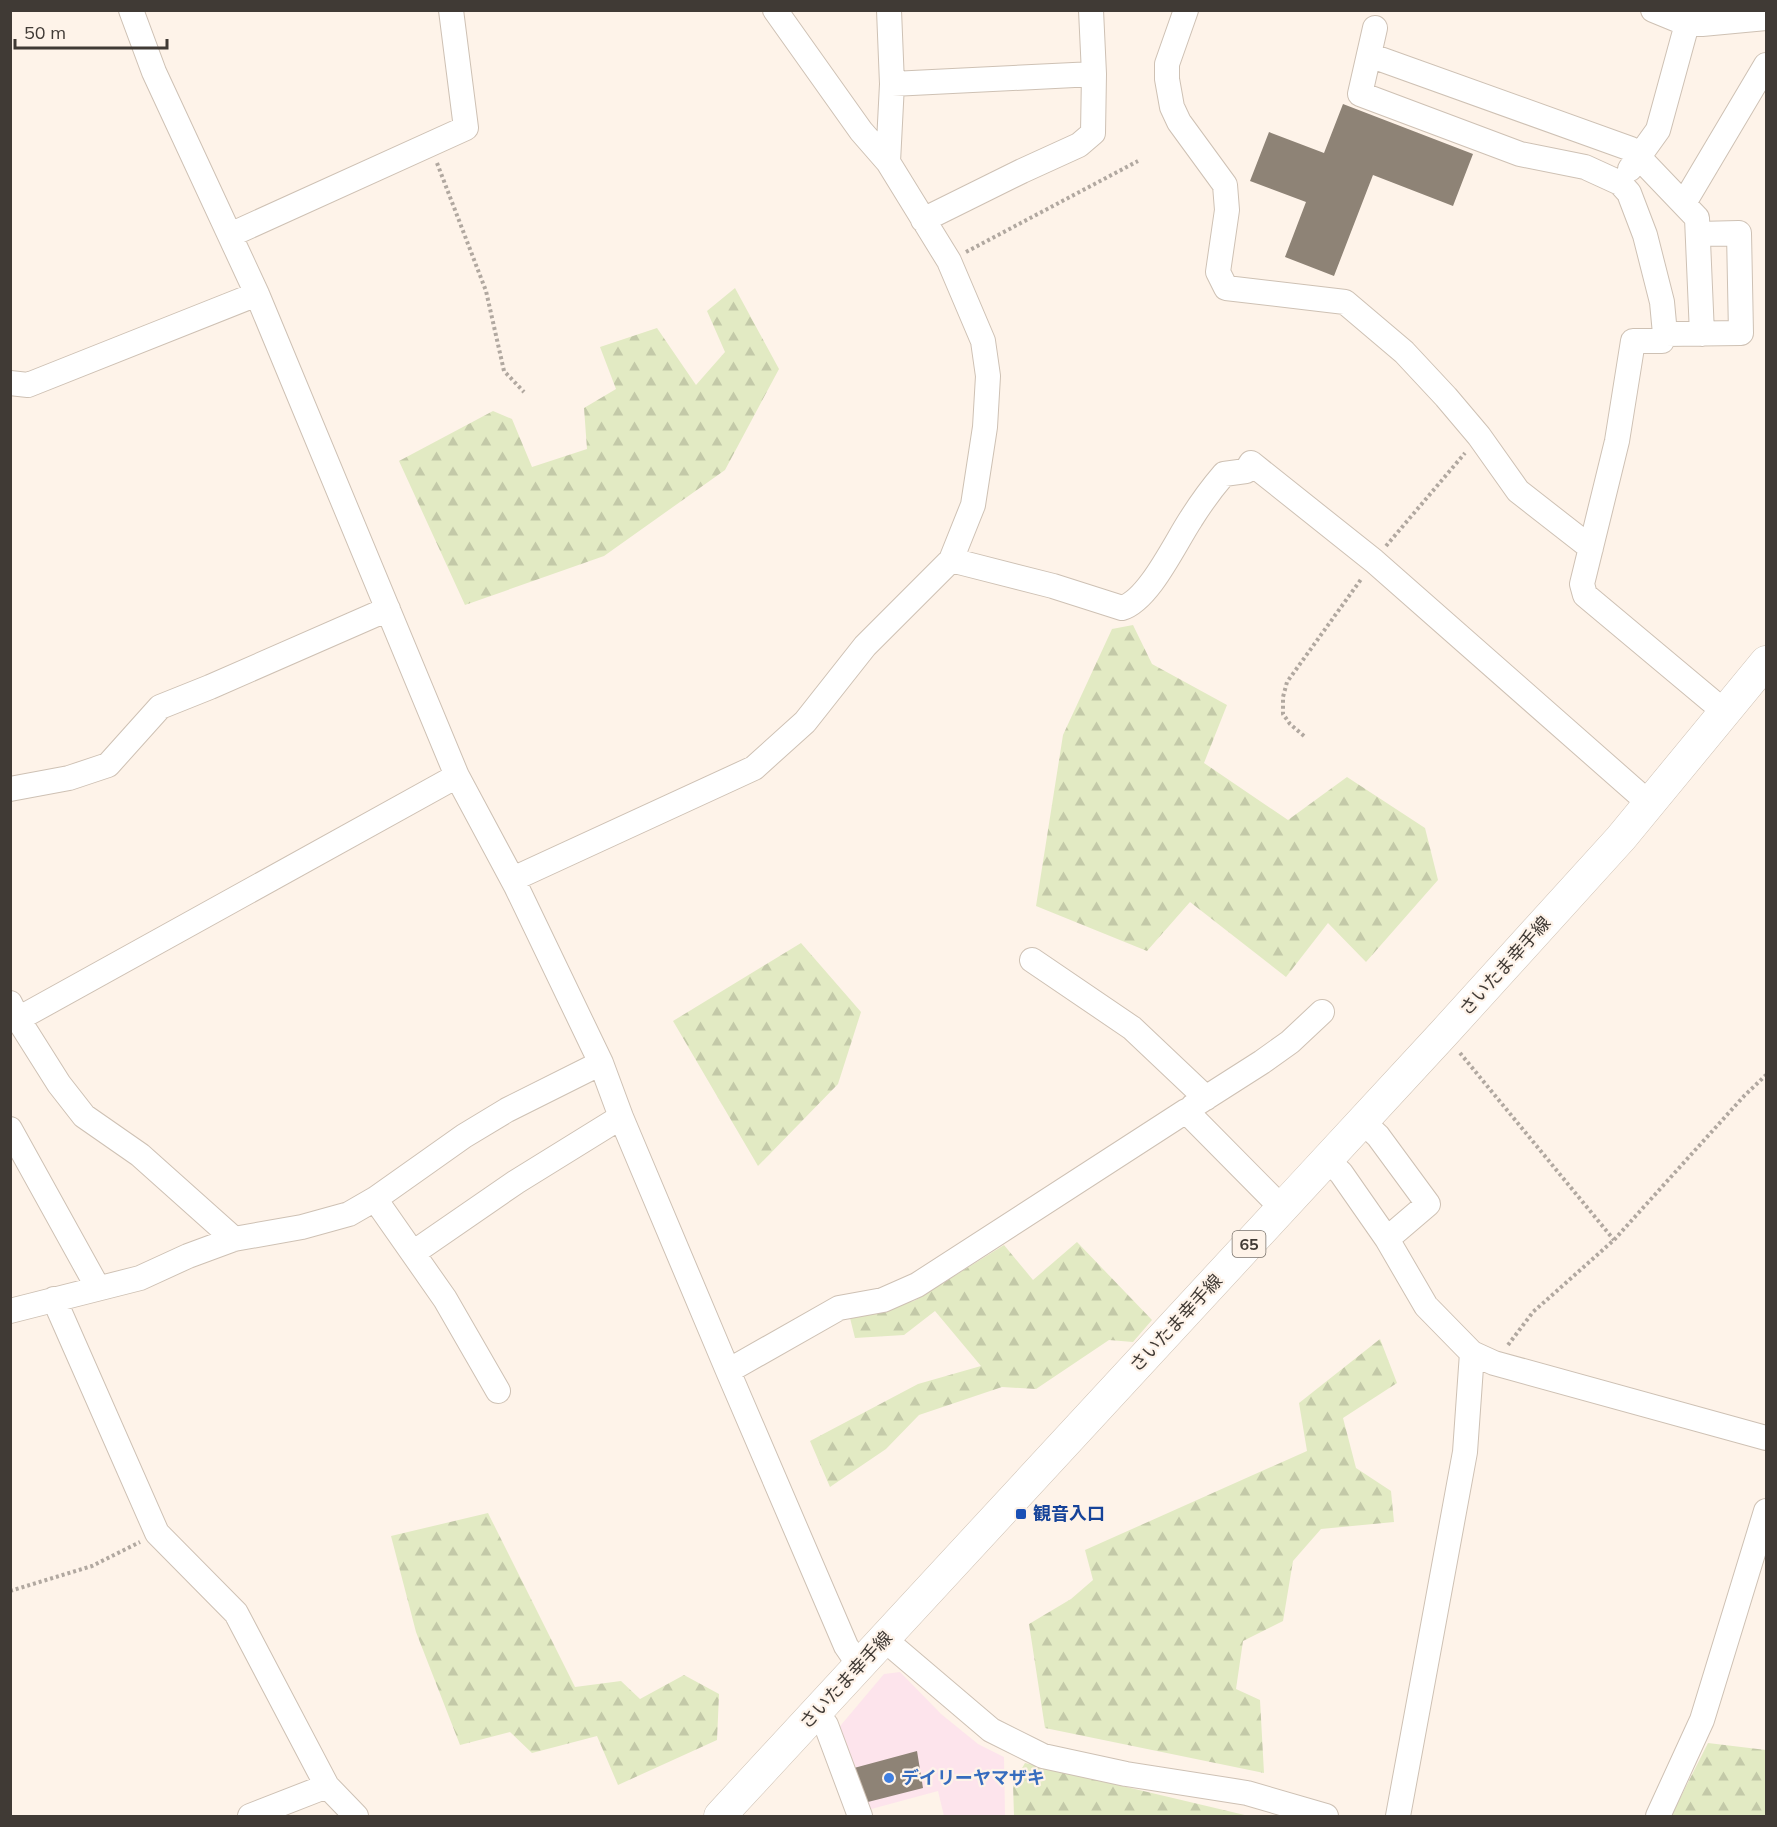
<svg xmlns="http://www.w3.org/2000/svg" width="1777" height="1827" viewBox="0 0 1777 1827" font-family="Mulish,'Noto Sans JP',sans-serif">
  <defs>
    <pattern id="forest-firs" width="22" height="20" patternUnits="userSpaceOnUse" patternTransform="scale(1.5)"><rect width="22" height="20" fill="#e2eac3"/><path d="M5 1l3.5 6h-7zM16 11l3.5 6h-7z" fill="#c3c9a8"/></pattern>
  </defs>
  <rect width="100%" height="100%" fill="#fef3e9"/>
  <path fill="#fde4ec" d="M 900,1672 L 941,1714 L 978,1744 L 1004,1757 L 1005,1816 L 944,1816 L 938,1791 L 864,1811 L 836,1731 L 884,1674 Z"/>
  <path fill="url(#forest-firs)" d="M 735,288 L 779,369 L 725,470 L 604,556 L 465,605 L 399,461 L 493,411 L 512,419 L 532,467 L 587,449 L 584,408 L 616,389 L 600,347 L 657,328 L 696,385 L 725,352 L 707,311 Z
    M 1133,625 L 1152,664 L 1227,705 L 1204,763 L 1288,820 L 1347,777 L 1425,828 L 1438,880 L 1366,962 L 1328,923 L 1286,977 L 1190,902 L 1147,951 L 1036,906 L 1063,735 L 1112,629 Z
    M 801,943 L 861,1012 L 838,1084 L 758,1166 L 673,1021 Z
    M 1077,1242 L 1152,1320 L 1133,1342 L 1109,1340 L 1036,1389 L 1002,1387 L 919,1415 L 886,1449 L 830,1487 L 810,1441 L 918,1384 L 981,1366 L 935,1311 L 904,1335 L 855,1338 L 849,1314 L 914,1301 L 1004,1245 L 1033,1280 Z
    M 1380,1339 L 1397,1383 L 1343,1418 L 1356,1468 L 1391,1491 L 1394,1522 L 1321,1529 L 1293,1561 L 1283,1621 L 1243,1641 L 1236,1689 L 1260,1700 L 1264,1773 L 1045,1728 L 1029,1624 L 1071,1599 L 1093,1580 L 1085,1550 L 1307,1451 L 1299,1403 Z
    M 488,1513 L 575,1687 L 621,1681 L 640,1699 L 684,1675 L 719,1694 L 717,1740 L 618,1785 L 597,1736 L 532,1753 L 510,1732 L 460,1745 L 416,1632 L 391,1536 Z
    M 1708,1743 L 1766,1750 L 1766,1816 L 1671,1816 Z
    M 1025,1763 L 1249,1816 L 1014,1816 L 1013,1784 Z"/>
  <path fill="#8e8376" d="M 1343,104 L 1473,154 L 1453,206 L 1373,175 L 1334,276 L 1285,257 L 1306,202 L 1250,181 L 1269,132 L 1324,153 Z
    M 917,1751 L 923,1788 L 864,1803 L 854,1768 Z"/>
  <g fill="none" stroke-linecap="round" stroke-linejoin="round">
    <g stroke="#cec1b4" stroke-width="26">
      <path id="minor" d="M 131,10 L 154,72 L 257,294 L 457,776 L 516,886 L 601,1063 L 621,1117 L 728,1371 L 846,1646 L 859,1665
        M 1186,10 L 1167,64 L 1167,79 L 1172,107 L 1179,122 L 1225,185 L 1227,210 L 1218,272 L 1226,288 L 1345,302 L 1404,352 L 1446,397 L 1479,436 L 1518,491 L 1591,548
        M 1653,10 L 1687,24 L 1702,24 L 1766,18
        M 1375,28 L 1360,94 L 1520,154 L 1585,167 L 1620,183 L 1629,193 L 1645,235 L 1662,302 L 1665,334 L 1662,341 L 1633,341 L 1617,441 L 1582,584 L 1585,595 L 1726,713
        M 1369,55 L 1631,149 L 1697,218 L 1702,334
        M 892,84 L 1094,74
        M 888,162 L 892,84 L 889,10
        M 1630,169 L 1658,130 L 1687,24
        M 1684,203 L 1766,65
        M 923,220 L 1022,171 L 1079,145 L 1093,133 L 1094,74 L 1091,10
        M 230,235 L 466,128 L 451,10
        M 1665,334 L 1741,333 L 1739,233 L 1698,234
        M 10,383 L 28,385 L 257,294
        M 951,560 L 1053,586 L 1122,608 C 1149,600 1175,543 1191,519 C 1201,503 1212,488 1224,474 L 1246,471 L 1251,463 L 1374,561 L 1650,804
        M 10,789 L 69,778 L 108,765 L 160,707 L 210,687 L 388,609
        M 513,879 L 754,768 L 805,722 L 865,646 L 951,560 L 973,505 L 985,427 L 988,376 L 983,341 L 949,261 L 888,162 L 861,131 L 775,10
        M 1032,960 L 1132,1028 L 1206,1098
        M 10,1003 L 18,1019 L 59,1084 L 84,1116 L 140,1155 L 234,1239
        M 18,1019 L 457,776
        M 1193,1106 L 1262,1062 L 1290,1042 L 1322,1012
        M 1362,1121 L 1378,1136 L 1428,1204 L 1387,1239
        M 10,1129 L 98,1288
        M 1327,1160 L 1341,1173 L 1387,1239 L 1426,1306 L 1472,1353 L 1494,1363 L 1766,1438
        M 375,1199 L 445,1299 L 498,1391
        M 413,1253 L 516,1182 L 621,1117
        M 54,1299 L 157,1533 L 236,1613 L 327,1786
        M 10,1311 L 140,1278 L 188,1256 L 234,1239 L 302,1227 L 349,1214 L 375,1199 L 464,1136 L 507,1110 L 601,1063
        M 728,1371 L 839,1308 L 883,1300 L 917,1285 L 1186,1111 L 1282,1208
        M 884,1639 L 991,1730 L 1043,1756 L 1126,1774 L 1247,1793 L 1326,1816
        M 816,1713 L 826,1725 L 860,1816
        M 250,1816 L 327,1786 L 356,1816
        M 1398,1816 L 1465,1452 L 1472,1353
        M 1658,1816 L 1702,1720 L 1766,1511"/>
    </g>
    <g stroke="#cec1b4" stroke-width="33">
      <path id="major" d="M 720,1816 L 1444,1033 L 1621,838 L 1766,662"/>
    </g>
    <path stroke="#b1a8a0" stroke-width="4" stroke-dasharray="3 3" stroke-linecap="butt" d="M 437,163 L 486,291 L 504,371 L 524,392
      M 966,252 L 1138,161
      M 1386,546 L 1465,453
      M 1304,736 L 1290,724 L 1283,714 L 1283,697 L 1287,682 L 1362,578
      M 1460,1053 L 1614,1240
      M 1508,1345 L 1533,1312 L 1614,1240 L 1744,1096 L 1766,1075
      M 10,1591 L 92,1566 L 140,1542"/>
    <use href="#minor" stroke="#fff" stroke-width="24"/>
    <use href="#major" stroke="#fff" stroke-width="32"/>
  </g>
  <rect fill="#1a4fb4" stroke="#fef3e9" stroke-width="2" x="1015" y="1508" width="12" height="12" rx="3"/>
  <circle fill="#3f7fe0" stroke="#fef3e9" stroke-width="2" cx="889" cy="1778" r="6"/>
  <g text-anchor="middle" stroke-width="4.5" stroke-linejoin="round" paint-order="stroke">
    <rect fill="#fef3e9" stroke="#79726b" stroke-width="1.5" x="1232.5" y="1231" width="33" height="26" rx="4.5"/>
    <g font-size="16" font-weight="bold" fill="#403a35">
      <text x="1249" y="1250">65</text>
    </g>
    <g font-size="18" fill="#403a35" stroke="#fef3e9">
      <text transform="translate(1505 966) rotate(-48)" y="6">さいたま幸手線</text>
      <text transform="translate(1176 1323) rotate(-47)" y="6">さいたま幸手線</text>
      <text transform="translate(846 1680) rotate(-47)" y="6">さいたま幸手線</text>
    </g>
    <g font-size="18" font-weight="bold" fill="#164399" stroke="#fef3e9" text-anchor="start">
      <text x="1033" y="1520">観音入口</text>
    </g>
    <g font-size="18" font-weight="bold" fill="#366cbe" stroke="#fef3e9" text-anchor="start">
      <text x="901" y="1784">デイリーヤマザキ</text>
    </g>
  </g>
  <rect width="1777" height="1827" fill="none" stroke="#403a35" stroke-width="24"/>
  <path d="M15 39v9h152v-9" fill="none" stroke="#403a35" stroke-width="3"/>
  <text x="24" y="39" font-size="18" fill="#403a35" stroke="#fef3e9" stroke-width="4.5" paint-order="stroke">50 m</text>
</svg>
